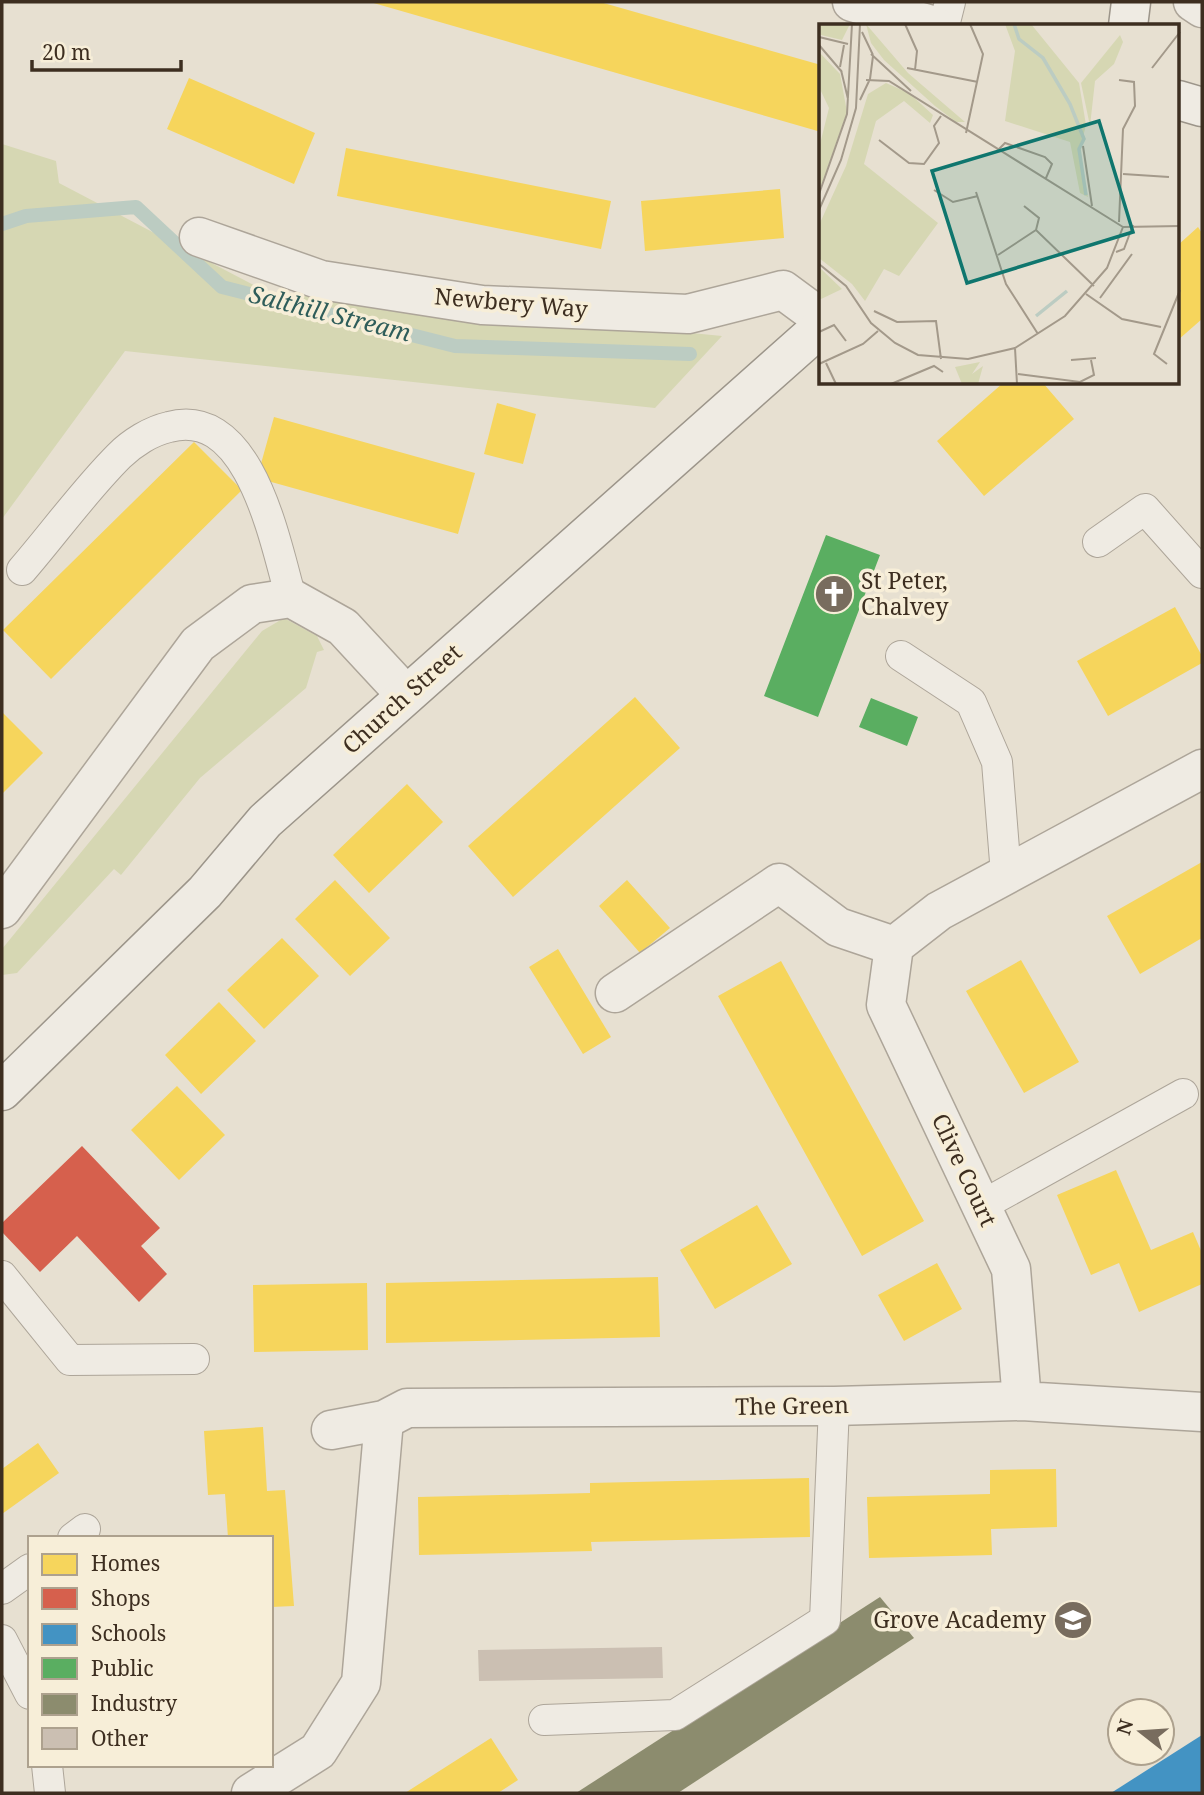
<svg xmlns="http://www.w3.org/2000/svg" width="1204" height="1795" viewBox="0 0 1204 1795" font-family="'Noto Serif',serif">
  <rect width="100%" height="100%" fill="#e7e0d1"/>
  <path fill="#d6d7b3" d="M 2,144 L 56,161 L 59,183 L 265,291 L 722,336 L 655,408 L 125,351 L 2,519 Z
    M 284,618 L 317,636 L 324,650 L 317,652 L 306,688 L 200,778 L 121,875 L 114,869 L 17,973 L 2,975 L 2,949 L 262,631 Z"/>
  <path fill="#f6d55c" d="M 370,2 L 600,2 L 821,65 L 821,132 Z
    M 189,78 L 315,133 L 294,184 L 167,129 Z
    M 346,148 L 611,201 L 601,249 L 337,196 Z
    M 780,189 L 784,238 L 645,251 L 641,201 Z
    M 1198,227 L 1202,233 L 1202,319 L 1178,340 L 1178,245 Z
    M 1003,383 L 1043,383 L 1074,419 L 984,496 L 937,441 Z
    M 497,403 L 536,414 L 523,464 L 484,454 Z
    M 274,417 L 475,473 L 458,534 L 257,478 Z
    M 194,442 L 242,490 L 51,679 L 3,630 Z
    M 1175,607 L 1202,656 L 1202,663 L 1108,716 L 1077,661 Z
    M 635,697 L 680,748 L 513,897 L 468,846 Z
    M 2,712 L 43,753 L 2,794 Z
    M 407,784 L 443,822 L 369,893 L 333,855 Z
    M 1202,862 L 1202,938 L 1140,974 L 1107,916 Z
    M 335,880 L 390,938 L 350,976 L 295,919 Z
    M 627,880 L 670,928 L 640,953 L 599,906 Z
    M 282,938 L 319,976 L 264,1029 L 227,990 Z
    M 558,949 L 611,1037 L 583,1054 L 529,967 Z
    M 1021,960 L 1079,1062 L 1024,1093 L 966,991 Z
    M 781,961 L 924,1221 L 862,1256 L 718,996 Z
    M 219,1002 L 256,1041 L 201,1094 L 165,1055 Z
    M 177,1086 L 225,1135 L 179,1180 L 131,1130 Z
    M 1116,1170 L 1151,1250 L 1193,1232 L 1202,1253 L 1202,1284 L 1139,1312 L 1119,1263 L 1091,1275 L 1057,1195 Z
    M 757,1205 L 792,1264 L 715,1309 L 680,1250 Z
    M 937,1263 L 962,1309 L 904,1341 L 878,1295 Z
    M 658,1277 L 660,1337 L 386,1343 L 386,1283 Z
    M 367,1283 L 368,1350 L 254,1352 L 253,1285 Z
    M 263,1427 L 267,1491 L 285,1490 L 294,1606 L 271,1607 L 271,1538 L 228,1538 L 225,1494 L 208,1495 L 204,1431 Z
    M 38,1443 L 59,1473 L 2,1514 L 2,1469 Z
    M 1056,1469 L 1057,1527 L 991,1529 L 992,1555 L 869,1558 L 867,1497 L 990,1494 L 990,1470 Z
    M 809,1478 L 810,1537 L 591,1542 L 592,1551 L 419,1555 L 418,1497 L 590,1493 L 590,1483 Z
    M 491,1738 L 518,1780 L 498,1793 L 405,1793 Z"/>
  <path fill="#d6604d" d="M 82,1146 L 160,1228 L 141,1246 L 167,1274 L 139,1302 L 77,1236 L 40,1272 L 2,1232 L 2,1223 Z"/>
  <path fill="#4393c3" d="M 1202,1735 L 1202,1793 L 1111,1793 Z"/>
  <path fill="#5aae61" d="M 826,535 L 880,555 L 818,717 L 764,696 Z
    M 871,698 L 918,717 L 907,746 L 859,727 Z"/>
  <path fill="#8c8c6e" d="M 880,1597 L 914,1638 L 678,1793 L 576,1793 Z"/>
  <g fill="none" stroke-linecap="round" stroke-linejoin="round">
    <path stroke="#bcccc2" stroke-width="14" d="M 2,224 L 26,216 L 136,207 L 222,287 L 455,346 L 690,354"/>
  </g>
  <path fill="#cbbfb2" d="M 662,1647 L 663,1678 L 479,1681 L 478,1650 Z"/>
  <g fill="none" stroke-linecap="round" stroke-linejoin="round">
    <g stroke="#ada599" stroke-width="32">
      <path id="lane" d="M 944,26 L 950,2
        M 1098,542 L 1145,509 L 1202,573
        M 22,570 C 54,533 84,491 119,456 C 132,443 151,431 169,427 C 250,405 275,542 291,598
        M 901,656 L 971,702 L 997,762 L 1006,874
        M 981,1206 L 1183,1094
        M 2,1276 L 70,1360 L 194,1359
        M 73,1538 L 85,1529
        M 2,1589 L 30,1569
        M 2,1640 L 30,1694
        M 544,1720 L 675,1715 L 825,1620 L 834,1406
        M 47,1765 L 50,1793"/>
    </g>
    <g stroke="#ada599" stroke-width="41">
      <path id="street" d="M 852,2 L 935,26
        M 1193,2 L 1202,8
        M 199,237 L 321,280 L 482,305 L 688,314 L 783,290 L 821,318
        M 2,909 L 198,644 L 252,604 L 291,598 L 343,627 L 406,695
        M 615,993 L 779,883 L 838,927 L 894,946
        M 1022,1401 L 1011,1269 L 886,1005 L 894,946 L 939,911 L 1202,769
        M 331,1430 L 384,1420 L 407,1408 L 834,1406 L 1022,1401 L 1202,1412
        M 251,1793 L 318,1751 L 361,1683 L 384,1420"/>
    </g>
    <g stroke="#9c958a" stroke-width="41">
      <path id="secondary" d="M 1128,26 L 1131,2
        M 1178,100 L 1202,107
        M 2,1091 L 205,892 L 265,821 L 821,327"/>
    </g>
    <use href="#lane" stroke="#efebe3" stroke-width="30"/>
    <use href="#street" stroke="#efebe3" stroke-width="38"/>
    <use href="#secondary" stroke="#efebe3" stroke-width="38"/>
  </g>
  <defs>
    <g id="church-disc" transform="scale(2.0125)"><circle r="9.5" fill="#786c5e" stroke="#f7eed8"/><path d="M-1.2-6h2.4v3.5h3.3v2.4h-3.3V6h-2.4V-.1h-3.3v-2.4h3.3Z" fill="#fff"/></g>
    <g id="school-disc" transform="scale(2.0125)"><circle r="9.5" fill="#786c5e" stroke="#f7eed8"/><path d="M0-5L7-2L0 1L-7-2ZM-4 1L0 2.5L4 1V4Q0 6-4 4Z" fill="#fff"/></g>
  </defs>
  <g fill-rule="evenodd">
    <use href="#church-disc" x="834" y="594"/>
    <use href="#school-disc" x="1073" y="1620"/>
  </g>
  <g text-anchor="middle" stroke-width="7" stroke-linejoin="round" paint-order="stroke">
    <g font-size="23" fill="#3d2e20" stroke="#f7eed8">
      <text transform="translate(511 303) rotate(5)" y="8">Newbery Way</text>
      <text transform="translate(402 699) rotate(-42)" y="8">Church Street</text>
      <text transform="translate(964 1170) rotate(65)" y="8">Clive Court</text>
      <text transform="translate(792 1406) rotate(-1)" y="8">The Green</text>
    </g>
    <g font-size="23" fill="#3d2e20" stroke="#f7eed8" text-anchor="start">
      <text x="861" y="589">St Peter,<tspan x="861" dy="26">Chalvey</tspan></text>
      <text x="1046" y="1628" text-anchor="end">Grove Academy</text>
    </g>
    <g font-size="24" font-style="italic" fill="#2f5d5a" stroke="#f7eed8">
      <text transform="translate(330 314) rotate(14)" y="8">Salthill Stream</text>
    </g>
  </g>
  <g transform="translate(819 24)">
    <rect width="360" height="360" fill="#e7e0d1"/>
    <path d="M 0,0 L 31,0 L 23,16 L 2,11 ZM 47,0 L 89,49 L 146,98 L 137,98 L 116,82 L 65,36 L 52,19 ZM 186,0 L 212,0 L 260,59 L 267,101 L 260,129 L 269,173 L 261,169 L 251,118 L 186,97 L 196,27 ZM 301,11 L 304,18 L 295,40 L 276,57 L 271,102 L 262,59 ZM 0,28 L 21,50 L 28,88 L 0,168 L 0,124 L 10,84 L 0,63 ZM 67,59 L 90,69 L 114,91 L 111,99 L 85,77 L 57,97 L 45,140 L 119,199 L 80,252 L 65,245 L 46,277 L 33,260 L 0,234 L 0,201 L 27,142 L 49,70 ZM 0,243 L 23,265 L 0,276 ZM 161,338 L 153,350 L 164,342 L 159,360 L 143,360 L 136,343 Z" fill="#d6d7b3"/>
    <path fill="none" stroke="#bcccc2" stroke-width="3.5" d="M 195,0 L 200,15 L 224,34 L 251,80 L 265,115 L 260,125 L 267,171M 217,292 L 248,267"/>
    <path fill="none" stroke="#a3998a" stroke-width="2" d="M 86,0 L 98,27 L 96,46M 43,8 L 54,31M 0,13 L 29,20M 0,21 L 23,48M 52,30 L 92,67M 21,43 L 25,21M 88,44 L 159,58M 333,44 L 361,8M 22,46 L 29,75M 51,55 L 54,32M 47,56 L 70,57 L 304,203M 41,76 L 51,55M 147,109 L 164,30 L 151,0M 60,116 L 90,139 L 105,140 L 120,119 L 115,102 L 122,92M 264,122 L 273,182M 178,127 L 186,119 L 226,133 L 233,140 L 227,154M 304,150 L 350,153M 115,166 L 134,178 L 159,172M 157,168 L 187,260 L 219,310M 0,170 L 28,90 L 33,0M 205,182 L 220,194 L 217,206M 0,186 L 22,136 L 37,84 L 41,0M 300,198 L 304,105 L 316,82 L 315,58 L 300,56M 304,203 L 361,202M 297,228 L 305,225 L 314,201M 179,231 L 217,206 L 275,262M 0,240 L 27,262 L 52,299 L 76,319 L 99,331 L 149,335 L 196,324 L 246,292 L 288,244 L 304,203M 267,270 L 303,295 L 342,303M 281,274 L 313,230M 55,287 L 78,298 L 117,297 L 122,335M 0,308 L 15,301 L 27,317M 196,324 L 198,360M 252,336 L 277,334M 7,339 L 17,360M 0,340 L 44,320 L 59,307M 348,340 L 335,330 L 361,266M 199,350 L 261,358 L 275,351 L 272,336M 72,360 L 115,342 L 124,348"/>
    <path fill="#0f766e" fill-opacity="0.15" stroke="#0f766e" stroke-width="3.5" d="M 280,97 L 314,208 L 148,259 L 113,147 Z"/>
    <rect width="360" height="360" fill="none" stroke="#3d2e20" stroke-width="3.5"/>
  </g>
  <rect width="1204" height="1795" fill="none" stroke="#3d2e20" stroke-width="7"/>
  <rect x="28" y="1536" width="245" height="231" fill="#f7eed8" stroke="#ada18e" stroke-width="2"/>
  <rect x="42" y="1554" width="35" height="21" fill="#f6d55c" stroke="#ada18e" stroke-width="2"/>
  <text x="91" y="1571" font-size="21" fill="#3d2e20">Homes</text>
  <rect x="42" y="1588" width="35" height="21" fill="#d6604d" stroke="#ada18e" stroke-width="2"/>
  <text x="91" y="1606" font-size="21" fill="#3d2e20">Shops</text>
  <rect x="42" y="1624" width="35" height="21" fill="#4393c3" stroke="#ada18e" stroke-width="2"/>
  <text x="91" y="1641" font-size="21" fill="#3d2e20">Schools</text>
  <rect x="42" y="1658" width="35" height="21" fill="#5aae61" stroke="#ada18e" stroke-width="2"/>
  <text x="91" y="1676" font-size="21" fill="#3d2e20">Public</text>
  <rect x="42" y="1694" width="35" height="21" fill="#8c8c6e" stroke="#ada18e" stroke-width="2"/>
  <text x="91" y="1711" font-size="21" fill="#3d2e20">Industry</text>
  <rect x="42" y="1728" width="35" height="21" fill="#cbbfb2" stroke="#ada18e" stroke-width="2"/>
  <text x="91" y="1746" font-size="21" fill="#3d2e20">Other</text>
  <g transform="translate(1141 1732) rotate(287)"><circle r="33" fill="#f7eed8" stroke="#ada18e" stroke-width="2"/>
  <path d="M0-5L12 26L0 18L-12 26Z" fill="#786c5e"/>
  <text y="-10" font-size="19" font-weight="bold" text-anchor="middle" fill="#3d2e20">N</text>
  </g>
  <path d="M32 60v10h149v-10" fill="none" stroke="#3d2e20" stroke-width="3.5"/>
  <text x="42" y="60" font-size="21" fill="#3d2e20" stroke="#f7eed8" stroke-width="5" paint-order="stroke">20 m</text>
</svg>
